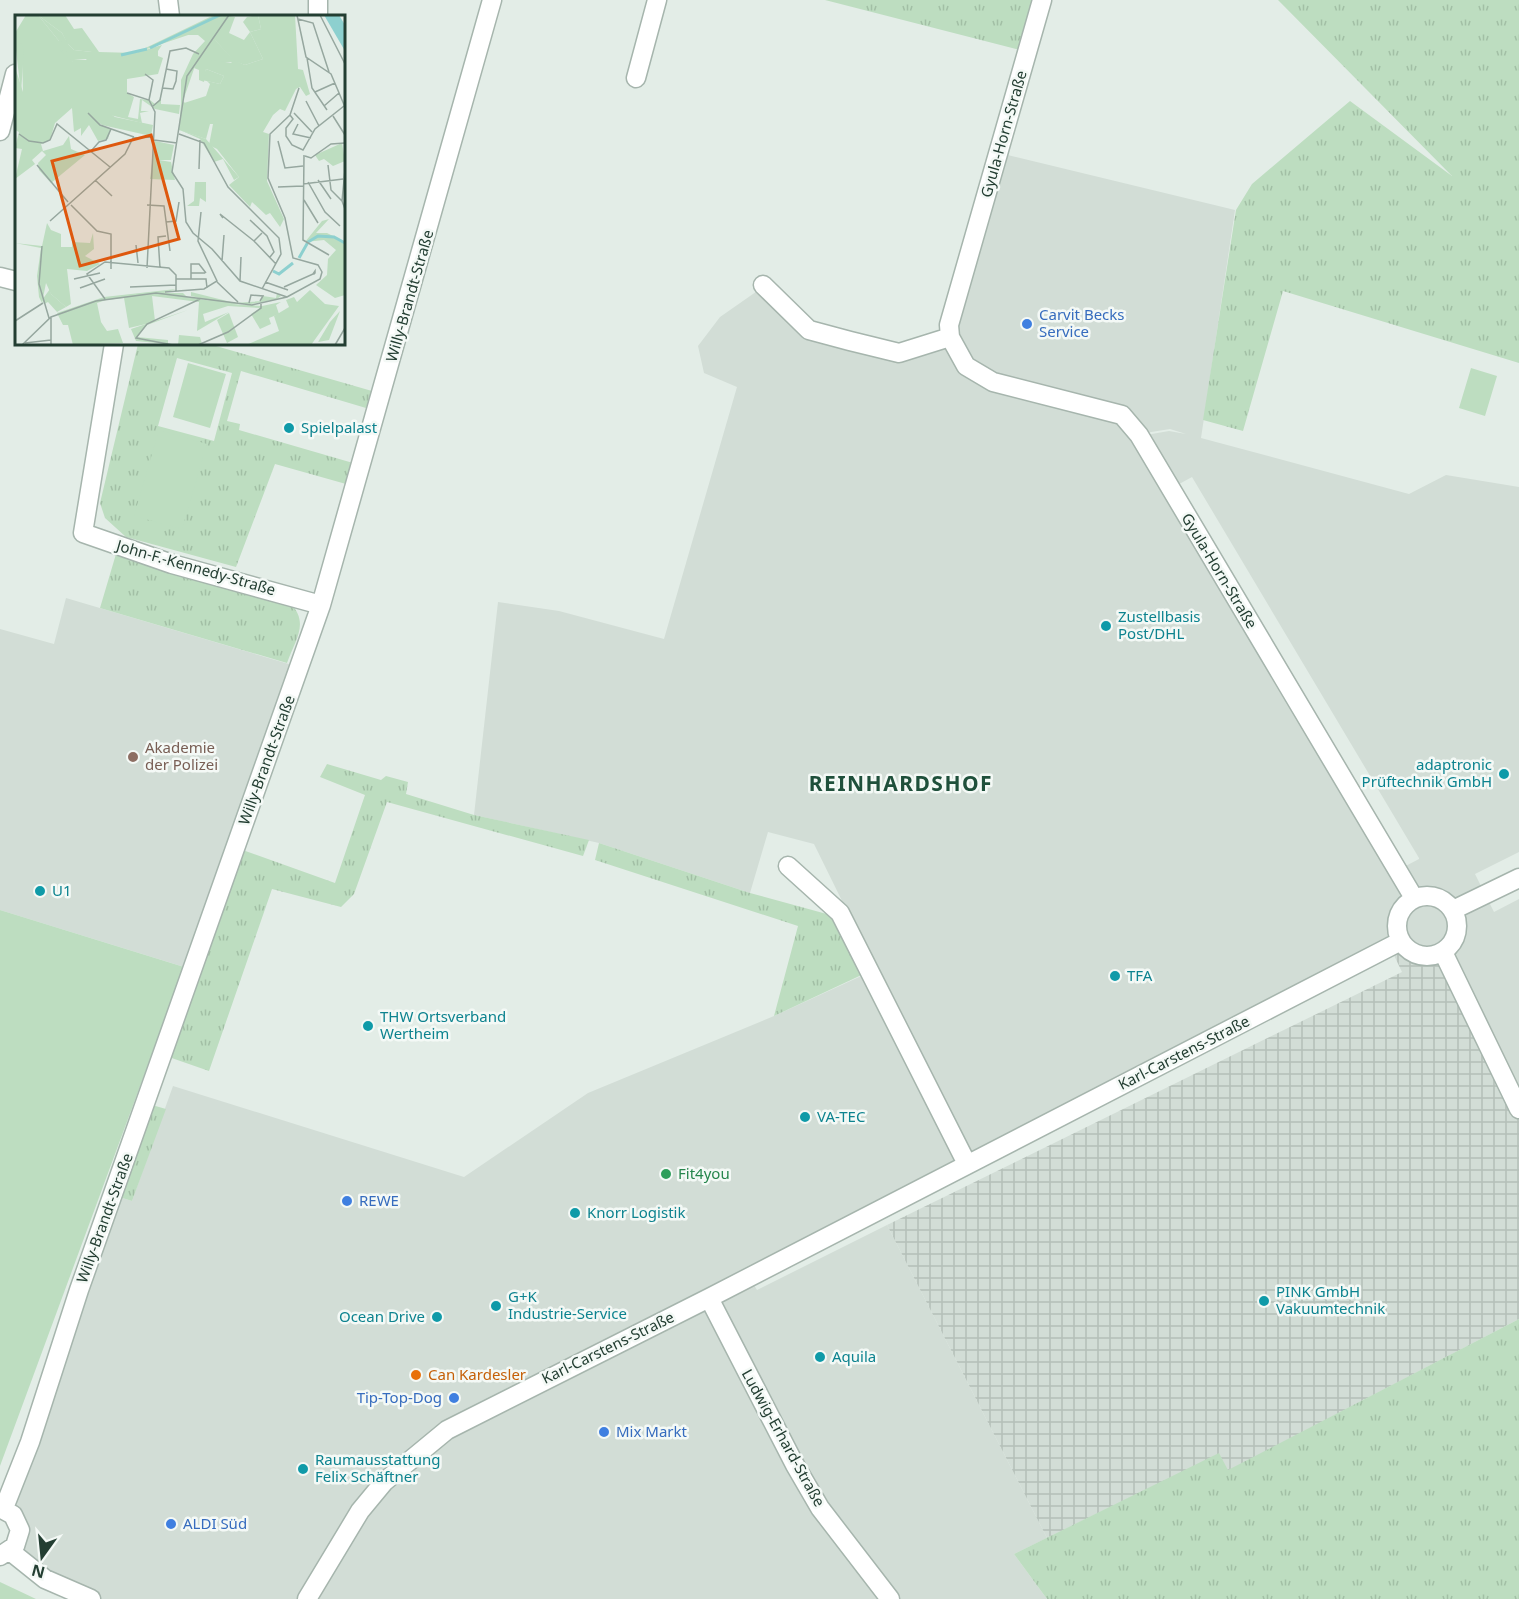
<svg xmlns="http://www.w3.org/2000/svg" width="1519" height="1599" viewBox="0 0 1519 1599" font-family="'Noto Sans',sans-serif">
  <defs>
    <pattern id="industrial-grid" width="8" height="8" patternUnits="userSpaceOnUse" patternTransform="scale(1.5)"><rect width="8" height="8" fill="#d2ddd6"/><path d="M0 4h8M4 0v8" fill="none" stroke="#b4bfb8"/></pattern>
    <pattern id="grass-tufts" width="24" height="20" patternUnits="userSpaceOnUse" patternTransform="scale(1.5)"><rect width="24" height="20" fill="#bdddc0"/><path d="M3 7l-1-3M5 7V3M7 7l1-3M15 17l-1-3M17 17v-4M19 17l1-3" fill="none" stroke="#a2bfa5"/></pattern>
  </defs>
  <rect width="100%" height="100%" fill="#e3ede7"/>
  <path fill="#d2ddd6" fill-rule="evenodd" d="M 999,153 L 1235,210 L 1201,438 L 1409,494 L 1446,475 L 1519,487 L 1519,852 L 1475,874 L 1494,912 L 1519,899 L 1519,1109 L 1436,955 L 1419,955 L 1404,945 L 749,1277 L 757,1290 L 887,1225 L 1047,1538 L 1014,1554 L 1047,1599 L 90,1599 L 10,1551 L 15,1483 L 113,1195 L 132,1201 L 173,1086 L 464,1177 L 588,1093 L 774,1016 L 870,972 L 846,909 L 814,844 L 768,832 L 750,893 L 599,843 L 474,815 L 498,602 L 559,611 L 664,639 L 737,387 L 704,373 L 698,346 L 720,317 L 763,287 L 808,332 L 894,354 L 950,339 L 965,367 L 1122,415 L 1140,436 L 1169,431 L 1186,434 L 1170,429 L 1139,434 L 1122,414 L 966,365 L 952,337 ZM 1192,477 L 1419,858 L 1419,859 L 1398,870 L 1170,489 Z
    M 66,598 L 299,667 L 194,970 L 0,910 L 0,629 L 54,644 Z"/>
  <path fill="url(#industrial-grid)" d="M 1404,945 L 1419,955 L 1436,955 L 1519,1109 L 1519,1319 L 1228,1471 L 1219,1454 L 1047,1538 L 887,1225 L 1402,972 L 1390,947 Z"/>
  <path fill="url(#grass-tufts)" fill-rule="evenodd" d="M 825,0 L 1032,0 L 1020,50 Z
    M 1278,0 L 1519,0 L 1519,363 L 1283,291 L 1243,431 L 1203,420 L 1236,210 L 1252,184 L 1350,101 L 1452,176 Z
    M 138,344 L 209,344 L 372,391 L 366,408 L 241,371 L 227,421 L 240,424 L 239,430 L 353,463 L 346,484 L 275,464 L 236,567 L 126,537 L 105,518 L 100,503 ZM 177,358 L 232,373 L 214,441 L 158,426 Z
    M 116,554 L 290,603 C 310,623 295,640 287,663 L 100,608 Z
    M 327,764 L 381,780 L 386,776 L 408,782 L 406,794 L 474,815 L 589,840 L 583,856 L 387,802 L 354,894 L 341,907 L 272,889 L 209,1071 L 163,1055 L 237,848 L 335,883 L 365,795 L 320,777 Z
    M 599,843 L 750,893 L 834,916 L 870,971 L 774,1016 L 798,926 L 595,860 Z
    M 145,1103 L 166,1109 L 132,1201 L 113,1195 Z
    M 1519,1319 L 1519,1599 L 1047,1599 L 1014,1554 L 1219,1453 L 1228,1470 Z"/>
  <path fill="#bdddc0" d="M 188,363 L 226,374 L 210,428 L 173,417 Z
    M 1471,368 L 1497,376 L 1485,416 L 1459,408 Z
    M 159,430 L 207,444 L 182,529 L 134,516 Z
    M 0,910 L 184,967 L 0,1466 Z
    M 0,1582 L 36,1599 L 0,1599 Z"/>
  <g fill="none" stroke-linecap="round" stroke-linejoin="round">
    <g stroke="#a6b5ad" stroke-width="21">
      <path id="minor" d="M 168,0 L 170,16
        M 1042,0 L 949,325 L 950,337 L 966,366 L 993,382 L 1122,415 L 1139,435 L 1414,898
        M 318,16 L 318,0
        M 636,78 L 657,0
        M 0,131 L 15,74
        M 0,277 L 16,281
        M 763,285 L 809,330 L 850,341 L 899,353 L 950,337
        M 114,344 L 83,533 L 172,564 L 321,605
        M 788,866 L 840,913 L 967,1164
        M1397 926a30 30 0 1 1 60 0a30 30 0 1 1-60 0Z
        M 1453,910 L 1519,878
        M 1443,952 L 1519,1109
        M 709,1298 L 795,1465 L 820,1508 L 890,1599
        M 0,1508 L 13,1515 L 20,1530 L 15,1546 L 0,1556
        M 4,1508 L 30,1442 L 79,1290 L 321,605 L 492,0
        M 10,1551 L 45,1579 L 91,1599
        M 307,1599 L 360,1511 L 384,1482 L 447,1430 L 709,1298 L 1401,941"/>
    </g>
    <use href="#minor" stroke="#fff" stroke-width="18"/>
  </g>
  <g fill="#3f7fe0" stroke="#f4f9f6" stroke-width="2">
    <circle cx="1027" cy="324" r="6"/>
    <circle cx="347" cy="1201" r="6"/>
    <circle cx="454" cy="1398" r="6"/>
    <circle cx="604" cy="1432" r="6"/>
    <circle cx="171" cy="1524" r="6"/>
  </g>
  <g fill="#0f9aa8" stroke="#f4f9f6" stroke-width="2">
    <circle cx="289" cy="428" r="6"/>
    <circle cx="1106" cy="626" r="6"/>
    <circle cx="1504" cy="774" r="6"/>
    <circle cx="40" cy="891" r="6"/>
    <circle cx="1115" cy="976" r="6"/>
    <circle cx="368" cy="1026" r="6"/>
    <circle cx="805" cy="1117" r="6"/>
    <circle cx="575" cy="1213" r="6"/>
    <circle cx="1264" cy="1301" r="6"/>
    <circle cx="496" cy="1306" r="6"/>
    <circle cx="437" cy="1317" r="6"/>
    <circle cx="820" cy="1357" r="6"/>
    <circle cx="303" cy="1469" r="6"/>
  </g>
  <circle fill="#8d6e63" stroke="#f4f9f6" stroke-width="2" cx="133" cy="757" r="6"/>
  <circle fill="#2e9e5b" stroke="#f4f9f6" stroke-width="2" cx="666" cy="1174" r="6"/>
  <circle fill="#e8710a" stroke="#f4f9f6" stroke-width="2" cx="416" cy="1375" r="6"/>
  <g text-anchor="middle" stroke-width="5" stroke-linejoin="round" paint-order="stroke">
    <g font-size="15" fill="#233e32" stroke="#f4f9f6">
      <text transform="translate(1004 134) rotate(-74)" y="5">Gyula-Horn-Straße</text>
      <text transform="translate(410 296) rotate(-74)" y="5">Willy-Brandt-Straße</text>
      <text transform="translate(196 568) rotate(16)" y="5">John-F.-Kennedy-Straße</text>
      <text transform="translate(1219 571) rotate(59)" y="5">Gyula-Horn-Straße</text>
      <text transform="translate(267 760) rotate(-70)" y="5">Willy-Brandt-Straße</text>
      <text transform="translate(1184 1053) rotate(-27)" y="5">Karl-Carstens-Straße</text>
      <text transform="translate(105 1218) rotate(-70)" y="5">Willy-Brandt-Straße</text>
      <text transform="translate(608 1348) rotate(-26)" y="5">Karl-Carstens-Straße</text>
      <text transform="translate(783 1438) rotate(61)" y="5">Ludwig-Erhard-Straße</text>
    </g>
    <g font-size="15" fill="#366cbe" stroke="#f4f9f6" text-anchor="start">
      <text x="1039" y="320">Carvit Becks<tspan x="1039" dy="17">Service</tspan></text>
      <text x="359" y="1206">REWE</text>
      <text x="442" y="1403" text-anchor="end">Tip-Top-Dog</text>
      <text x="616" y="1437">Mix Markt</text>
      <text x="183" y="1529">ALDI Süd</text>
    </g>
    <g font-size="15" fill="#0d838f" stroke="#f4f9f6" text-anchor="start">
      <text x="301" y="433">Spielpalast</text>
      <text x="1118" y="622">Zustellbasis<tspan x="1118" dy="17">Post/DHL</tspan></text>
      <text x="1492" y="770" text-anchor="end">adaptronic<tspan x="1492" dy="17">Prüftechnik GmbH</tspan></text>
      <text x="52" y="896">U1</text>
      <text x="1127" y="981">TFA</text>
      <text x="380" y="1022">THW Ortsverband<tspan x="380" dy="17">Wertheim</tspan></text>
      <text x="817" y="1122">VA-TEC</text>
      <text x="587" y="1218">Knorr Logistik</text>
      <text x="1276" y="1297">PINK GmbH<tspan x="1276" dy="17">Vakuumtechnik</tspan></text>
      <text x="508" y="1302">G+K<tspan x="508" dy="17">Industrie-Service</tspan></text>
      <text x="425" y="1322" text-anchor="end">Ocean Drive</text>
      <text x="832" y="1362">Aquila</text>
      <text x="315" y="1465">Raumausstattung<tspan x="315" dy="17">Felix Schäftner</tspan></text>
    </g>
    <g font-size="15" fill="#785e54" stroke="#f4f9f6" text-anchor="start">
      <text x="145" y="753">Akademie<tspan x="145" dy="17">der Polizei</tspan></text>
    </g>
    <g font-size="15" fill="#27864d" stroke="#f4f9f6" text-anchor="start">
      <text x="678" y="1179">Fit4you</text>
    </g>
    <g font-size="15" fill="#c56008" stroke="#f4f9f6" text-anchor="start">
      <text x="428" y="1380">Can Kardesler</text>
    </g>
    <g font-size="21" font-weight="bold" letter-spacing="1.5" fill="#1f503b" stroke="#f4f9f6">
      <text x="901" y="791">REINHARDSHOF</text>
    </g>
  </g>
  <g transform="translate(15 15)">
    <rect width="330" height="330" fill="#e3ede7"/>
    <path d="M 11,0 L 23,0 L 44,26 L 51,26 L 47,18 L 23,0 L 50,0 L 59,14 L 67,13 L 84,37 L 120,38 L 147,30 L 143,36 L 143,41 L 148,43 L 143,59 L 112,64 L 112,78 L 119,82 L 113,102 L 123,104 L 125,84 L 135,85 L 140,89 L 146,83 L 146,89 L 165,90 L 164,99 L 140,94 L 127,85 L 126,96 L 134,96 L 125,98 L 127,108 L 91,99 L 85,110 L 96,114 L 93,124 L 83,126 L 74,110 L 66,121 L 66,113 L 59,117 L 57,93 L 40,108 L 35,125 L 26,129 L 28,136 L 48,130 L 54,121 L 56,134 L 70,140 L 36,168 L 24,155 L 23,148 L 31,140 L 27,136 L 17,145 L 20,149 L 0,164 L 7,134 L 0,133 L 4,117 L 0,115 L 0,52 L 8,77 L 7,33 L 0,27 L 0,18 ZM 53,29 L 59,35 L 77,37 L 71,45 L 59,44 L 58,47 ZM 210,0 L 220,2 L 214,18 L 229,25 L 235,17 L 228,7 L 232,2 L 243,0 L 246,14 L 235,17 L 248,44 L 230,50 L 219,46 L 199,24 L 217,47 L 181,48 L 168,86 L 171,89 L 166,89 L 166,65 L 178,39 L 190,26 L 183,20 L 169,20 ZM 191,54 L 209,61 L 205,69 L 187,65 ZM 165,115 L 191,124 L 224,162 L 219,165 L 208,144 L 199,147 L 185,124 ZM 180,167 L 191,167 L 191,187 L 185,183 L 184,191 L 172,191 L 179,186 ZM 32,208 L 36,215 L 46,219 L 46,232 L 57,232 L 57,227 L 75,228 L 78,218 L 79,234 L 70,241 L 85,249 L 72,256 L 52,254 L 56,289 L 51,292 L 36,279 L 31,268 L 27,288 L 24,282 L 22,261 L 26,233 L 0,228 L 27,231 ZM 161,274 L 149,278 L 168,278 L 172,282 L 197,286 L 176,281 L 176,277 L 220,288 L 246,286 L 248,281 L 261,283 L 262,278 L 266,281 L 262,284 L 236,289 L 217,289 L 247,291 L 266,287 L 261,290 L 264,299 L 254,303 L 256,309 L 245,314 L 236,299 L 245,293 L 213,291 L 188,299 L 190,307 L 214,297 L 182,316 L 184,287 L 137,281 L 140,306 L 173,295 L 132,310 L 122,322 L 153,325 L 153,329 L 121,326 L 116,314 L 131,309 L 114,313 L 109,283 L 91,285 L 82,288 L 86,307 L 92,316 L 103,314 L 108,328 L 58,330 L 53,310 L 48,310 L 42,298 L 89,282 ZM 325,296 L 314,325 L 303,327 L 315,307 Z" fill="#bdddc0" fill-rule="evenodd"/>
    <path d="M 23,0 L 47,18 L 52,27 L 44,26 ZM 199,0 L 210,0 L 179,18 L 120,38 ZM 243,0 L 280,0 L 283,54 L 288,55 L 295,79 L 291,81 L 285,72 L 281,74 L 270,96 L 265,94 L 258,100 L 248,117 L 254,119 L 252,166 L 269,204 L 265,212 L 255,198 L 251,200 L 237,187 L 235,192 L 214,170 L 224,162 L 202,134 L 194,130 L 198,109 L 195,109 L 191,124 L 164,115 L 166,89 L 191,81 L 195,69 L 192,66 L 205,69 L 209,61 L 191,54 L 189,67 L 184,65 L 184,55 L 179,53 L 183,43 L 217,48 L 195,28 L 199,24 L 219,45 L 230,50 L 248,44 L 235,17 L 246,14 ZM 0,27 L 7,29 L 9,35 L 6,78 ZM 53,29 L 59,35 L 77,37 L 77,44 L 59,44 L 59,48 L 45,35 L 53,37 ZM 314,204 L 301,218 L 312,218 L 330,227 L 330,280 L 320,283 L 301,270 L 312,260 L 313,244 L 321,235 L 309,225 L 290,227 L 307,206 ZM 295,275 L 310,289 L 324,291 L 296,330 L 231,330 L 264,316 L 259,301 L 274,292 L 271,285 L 279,282 L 282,287 Z" fill="#bdddc0"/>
    <path d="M 327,128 L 330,146 L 318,151 L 309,144 L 304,146 L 300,140 Z" fill="#bdddc0"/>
    <path d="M 83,90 L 100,102 L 138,110 L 136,121 L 87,110 L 75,97 ZM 140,126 L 159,130 L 156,145 L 144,145 L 156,147 L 160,165 L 135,164 ZM 35,274 L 36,279 L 51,292 L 42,297 L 33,287 L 29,289 L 27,285 ZM 214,298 L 223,322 L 212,328 L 202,305 ZM 164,320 L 185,322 L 187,329 L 163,330 Z" fill="#bdddc0"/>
    <path d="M 309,0 L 324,0 L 330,10 L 330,36 Z" fill="#8dd0cf"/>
    <path fill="none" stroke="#8dd0cf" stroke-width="3" d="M 135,33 L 205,0M 106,40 L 132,34M 284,243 L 293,227 L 303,221 L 319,222 L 330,228M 258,256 L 264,259 L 278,248"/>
    <path fill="none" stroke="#96a79f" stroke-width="1.5" d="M 214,0 L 172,61 L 157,157 L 168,174 L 171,207 L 178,218 L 197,234 L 225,266 L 272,282M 282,0 L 291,42 L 316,59 L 330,92M 305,0 L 330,49M 283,4 L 298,8 L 314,57M 292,43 L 297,73 L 312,95M 130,59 L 138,65 L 134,85M 147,73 L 158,74 L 161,66 L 162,56 L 151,54M 300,77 L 320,68M 112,78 L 134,85 L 140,97 L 132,253M 291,86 L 304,111M 138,91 L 145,85 L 155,36 L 171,33 L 184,39M 309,91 L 324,78M 73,98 L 85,110 L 119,122M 279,98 L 297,117M 275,100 L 284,73M 275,100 L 278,104 L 271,113 L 271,121 L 277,130 L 288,135 L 300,114 L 329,91M 318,101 L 330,120M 283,109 L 278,119 L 296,123M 4,119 L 14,126 L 28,128 L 35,125 L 42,109 L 95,152M 164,119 L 189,128 L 213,172 L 264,223 L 266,239 L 247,274M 139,125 L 162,128M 263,126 L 270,153 L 288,151M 77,135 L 84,127 L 91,125 L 96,114M 289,140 L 288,225 L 314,240M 290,141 L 296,143 L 316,129 L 330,128M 22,150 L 53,187M 313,150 L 316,175 L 327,186M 184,154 L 185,125M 330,155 L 327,186 L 330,194M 80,165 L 97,181M 303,165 L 316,184M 293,167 L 310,197 L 325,211M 288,169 L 328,164M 263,172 L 288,171M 289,185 L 303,208M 56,190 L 82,216 L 96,219 L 96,254M 132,190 L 149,191 L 155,236M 208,203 L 205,199 L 239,226M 235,205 L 252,221 L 259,237 L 255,242M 35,206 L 110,139 L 118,123 L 138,122M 151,207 L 161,206 L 164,187M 247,218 L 239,226 L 261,249M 121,230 L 123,248M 27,231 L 24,269 L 34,303M 207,246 L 209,220M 145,253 L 143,222 L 151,221M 176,258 L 176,249 L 184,249 L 191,258M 59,264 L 85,258M 161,264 L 191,264 L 192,273M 176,264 L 176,258 L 190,258M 225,266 L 226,242M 202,267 L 223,287M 250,267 L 273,275M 115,272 L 161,270M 269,272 L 298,259 L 299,259 L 300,258 L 300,256 L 298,259M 65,273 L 90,264M 150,277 L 189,274 L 202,266 L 183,226 L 186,197M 90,284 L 72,259 L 90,247 L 154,253 L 161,260 L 161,276M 234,288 L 236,280 L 248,281 L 245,286M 0,306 L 28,288M 10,328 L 36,325M 7,330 L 36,302 L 81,286 L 141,278 L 237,290 L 272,282 L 305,264 L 307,257 L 303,250 L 278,243 L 270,203 L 253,163 L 255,119 L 275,100M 36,330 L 36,302M 158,330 L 121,323 L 132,309 L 185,284M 183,330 L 213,317 L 246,293 L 246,289M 320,330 L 330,313"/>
    <path fill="#de580e" fill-opacity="0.15" stroke="#de580e" stroke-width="3" d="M 136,120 L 164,224 L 65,251 L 37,146 Z"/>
    <rect width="330" height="330" fill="none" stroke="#233e32" stroke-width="3"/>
  </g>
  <g transform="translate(42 1557) rotate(195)" stroke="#f4f9f6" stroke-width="4.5" paint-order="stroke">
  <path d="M0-4.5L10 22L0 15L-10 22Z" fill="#233e32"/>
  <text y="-9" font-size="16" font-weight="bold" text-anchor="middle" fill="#233e32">N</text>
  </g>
</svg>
